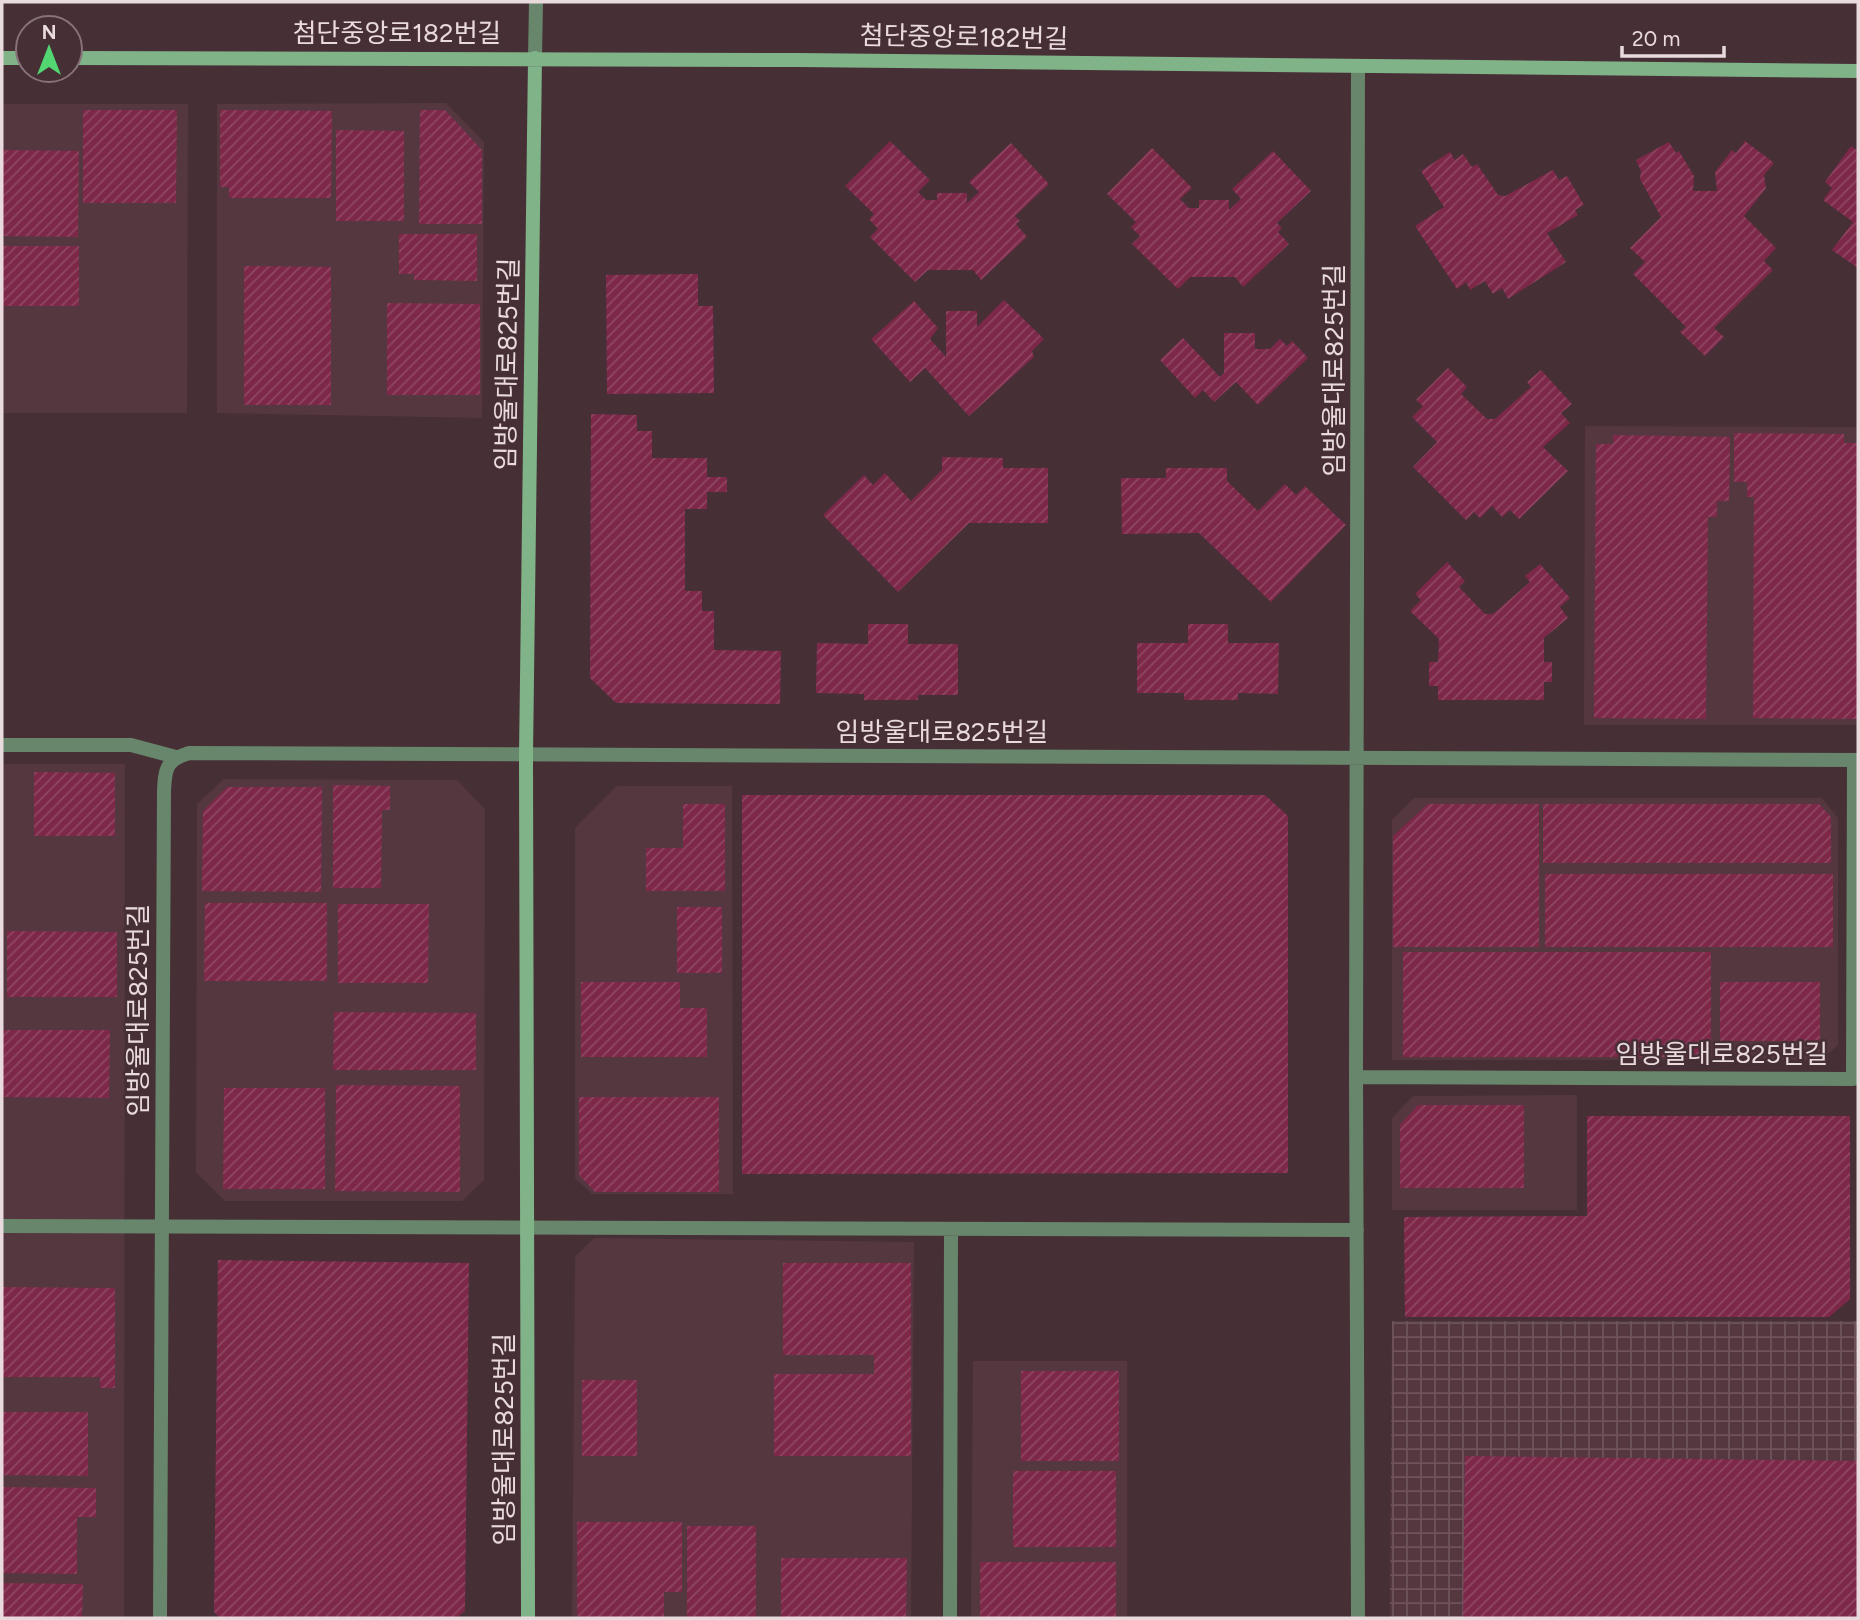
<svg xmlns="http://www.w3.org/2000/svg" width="1860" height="1620" viewBox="0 0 1860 1620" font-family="Figtree,'Noto Sans KR',sans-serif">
  <defs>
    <pattern id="industrial-grid" width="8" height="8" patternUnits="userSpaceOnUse" patternTransform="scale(1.75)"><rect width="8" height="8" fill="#553740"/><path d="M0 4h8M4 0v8" fill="none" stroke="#6d535b"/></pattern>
    <pattern id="building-hatch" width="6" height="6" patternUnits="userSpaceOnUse" patternTransform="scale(1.75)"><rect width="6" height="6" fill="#7d2849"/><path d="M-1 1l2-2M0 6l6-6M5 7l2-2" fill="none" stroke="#8f4763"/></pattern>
  </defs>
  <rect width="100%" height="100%" fill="#462f35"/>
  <path fill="#553740" d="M 446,103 L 484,142 L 482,418 L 217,413 L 217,104 Z
    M 2,104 L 188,104 L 187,413 L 2,413 Z
    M 1585,426 L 1858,427 L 1858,725 L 1584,725 Z
    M 2,764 L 125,764 L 124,1618 L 2,1618 Z
    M 224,779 L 457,780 L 485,809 L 484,1180 L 462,1201 L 225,1201 L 196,1172 L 197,804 Z
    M 617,786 L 732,786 L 733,1194 L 592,1194 L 575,1178 L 575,828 Z
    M 1414,798 L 1822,798 L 1838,818 L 1838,1045 L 1821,1060 L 1392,1060 L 1392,820 Z
    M 1577,1095 L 1577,1210 L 1392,1210 L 1392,1118 L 1413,1096 Z
    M 594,1238 L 914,1242 L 911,1618 L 572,1618 L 575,1257 Z
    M 973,1361 L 1127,1361 L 1127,1618 L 971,1618 Z"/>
  <path fill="url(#industrial-grid)" d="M 1392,1321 L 1858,1321 L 1858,1618 L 1390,1618 Z"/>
  <path fill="url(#building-hatch)" d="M 83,110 L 177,110 L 176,203 L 83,203 Z
    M 220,110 L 332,111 L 331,198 L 229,198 L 229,187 L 220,187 Z
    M 420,110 L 445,110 L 482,150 L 482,224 L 419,224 Z
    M 336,130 L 404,131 L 404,221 L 336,221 Z
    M 890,141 L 930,180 L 918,192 L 926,200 L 937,200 L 937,193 L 967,193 L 967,203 L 979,192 L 969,182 L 1011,143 L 1049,184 L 1015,216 L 1020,221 L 1016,224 L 1027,237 L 981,280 L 973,270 L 928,270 L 915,282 L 870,237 L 878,229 L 869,219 L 874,214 L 845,186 Z
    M 1745,141 L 1774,163 L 1764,175 L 1766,188 L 1744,216 L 1776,248 L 1764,261 L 1773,270 L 1714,328 L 1724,337 L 1705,356 L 1680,332 L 1686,327 L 1633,274 L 1645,262 L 1630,248 L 1661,217 L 1640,179 L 1641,171 L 1636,160 L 1669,142 L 1676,153 L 1679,151 L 1694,176 L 1693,191 L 1717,191 L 1715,172 L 1732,150 L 1736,153 Z
    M 1851,146 L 1858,151 L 1858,268 L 1832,250 L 1853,222 L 1823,200 L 1832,188 L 1825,182 Z
    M 1152,148 L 1192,188 L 1180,199 L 1189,208 L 1199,208 L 1199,200 L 1229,200 L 1229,210 L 1241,199 L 1232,189 L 1273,151 L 1311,191 L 1277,223 L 1282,228 L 1278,232 L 1289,244 L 1243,287 L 1235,277 L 1190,277 L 1178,289 L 1132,244 L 1140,236 L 1131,227 L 1136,222 L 1107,194 Z
    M 2,150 L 79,151 L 78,237 L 2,236 Z
    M 1450,152 L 1455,160 L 1463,154 L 1472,167 L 1477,164 L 1498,195 L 1505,196 L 1553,170 L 1559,180 L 1567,176 L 1584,205 L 1575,210 L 1578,215 L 1547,233 L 1566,262 L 1508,299 L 1502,288 L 1493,294 L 1485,281 L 1470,290 L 1466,282 L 1457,289 L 1415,226 L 1444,207 L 1421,171 Z
    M 399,234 L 477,234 L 477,281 L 414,280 L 414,274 L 399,274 Z
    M 2,246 L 79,246 L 79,306 L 2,306 Z
    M 244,266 L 331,267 L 331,405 L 244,405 Z
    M 698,274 L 698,306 L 713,306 L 714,393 L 607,394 L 606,275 Z
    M 1004,300 L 1044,339 L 1032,351 L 1034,357 L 969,416 L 925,368 L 910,382 L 871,339 L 914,301 L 938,328 L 930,339 L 946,357 L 946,311 L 977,311 L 977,327 Z
    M 387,303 L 480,304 L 480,395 L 387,395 Z
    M 1224,333 L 1255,333 L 1255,349 L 1270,349 L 1280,339 L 1287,346 L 1292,341 L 1308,358 L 1258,405 L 1236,382 L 1214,402 L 1203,390 L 1195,398 L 1160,360 L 1183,338 L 1220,377 L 1224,373 Z
    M 1448,368 L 1467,387 L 1461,394 L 1487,419 L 1495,419 L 1531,387 L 1527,382 L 1541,370 L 1572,404 L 1561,413 L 1570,423 L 1543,447 L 1568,471 L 1519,519 L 1510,510 L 1502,517 L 1492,506 L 1480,518 L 1474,512 L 1466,520 L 1413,467 L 1437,442 L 1412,417 L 1423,406 L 1416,400 Z
    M 591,414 L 637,415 L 637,431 L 652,431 L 652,458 L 707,458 L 707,477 L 727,477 L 727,492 L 707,492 L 707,509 L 685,509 L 685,591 L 702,591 L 702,611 L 714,611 L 714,650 L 781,651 L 780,704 L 616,703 L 590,678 Z
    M 1734,433 L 1844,434 L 1844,443 L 1858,443 L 1858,719 L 1753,718 L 1754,497 L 1747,497 L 1747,482 L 1734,482 Z
    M 1613,435 L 1730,437 L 1729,501 L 1717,501 L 1717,517 L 1708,517 L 1706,719 L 1594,718 L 1596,444 L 1613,444 Z
    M 942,457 L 1003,458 L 1003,468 L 1048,468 L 1048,523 L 969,523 L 898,592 L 823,515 L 864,475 L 873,485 L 885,473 L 911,501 L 942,470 Z
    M 1166,468 L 1227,468 L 1227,481 L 1258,511 L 1285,484 L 1296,495 L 1305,486 L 1346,525 L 1271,602 L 1199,533 L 1122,534 L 1121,478 L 1166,478 Z
    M 1447,562 L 1465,581 L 1459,587 L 1485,614 L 1493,614 L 1530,582 L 1525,576 L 1540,564 L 1570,598 L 1560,607 L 1568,618 L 1544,638 L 1544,662 L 1552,662 L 1552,682 L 1544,682 L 1544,700 L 1438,700 L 1438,686 L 1429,686 L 1429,662 L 1438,662 L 1439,639 L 1410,611 L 1421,600 L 1415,594 Z
    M 868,624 L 908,624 L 908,644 L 958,644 L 958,695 L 918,695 L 918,700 L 864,700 L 864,694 L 816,693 L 817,643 L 868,644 Z
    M 1188,624 L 1228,624 L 1228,643 L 1279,643 L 1278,694 L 1238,693 L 1238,700 L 1184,700 L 1184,693 L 1137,693 L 1137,643 L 1188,643 Z
    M 34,772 L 115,773 L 115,836 L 34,836 Z
    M 333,785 L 390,786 L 390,810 L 382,810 L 381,888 L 333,888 Z
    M 227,787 L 322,787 L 321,892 L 202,891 L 203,811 Z
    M 742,795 L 1265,795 L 1288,816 L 1288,1173 L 742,1174 Z
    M 683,804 L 725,804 L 725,891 L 646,891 L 646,848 L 683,848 Z
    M 1428,804 L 1539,804 L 1539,947 L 1393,947 L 1393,836 Z
    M 1543,804 L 1819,804 L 1831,817 L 1831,863 L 1543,863 Z
    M 1545,874 L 1833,874 L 1833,947 L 1545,947 Z
    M 205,903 L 327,903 L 327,981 L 204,981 Z
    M 338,904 L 429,904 L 428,983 L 338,983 Z
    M 677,907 L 722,907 L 722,973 L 677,973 Z
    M 7,931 L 117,932 L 117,997 L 7,997 Z
    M 1403,952 L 1711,952 L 1711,1057 L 1403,1057 Z
    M 581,982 L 680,982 L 680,1008 L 707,1008 L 707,1057 L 581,1057 Z
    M 1720,982 L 1820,982 L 1820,1041 L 1720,1041 Z
    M 334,1012 L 476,1013 L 476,1070 L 333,1070 Z
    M 2,1030 L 110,1030 L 109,1098 L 2,1097 Z
    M 336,1085 L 460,1086 L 460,1192 L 335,1191 Z
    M 224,1088 L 325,1088 L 325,1189 L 223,1189 Z
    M 579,1097 L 719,1097 L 719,1192 L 595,1192 L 579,1175 Z
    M 1418,1105 L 1524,1105 L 1524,1188 L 1400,1188 L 1400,1125 Z
    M 1587,1116 L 1850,1116 L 1850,1299 L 1829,1317 L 1405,1317 L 1404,1217 L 1587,1216 Z
    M 218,1260 L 469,1263 L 465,1611 L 456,1618 L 220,1618 L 214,1612 Z
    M 783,1263 L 911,1263 L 911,1456 L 774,1456 L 774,1374 L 874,1374 L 874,1355 L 783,1355 Z
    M 2,1287 L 115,1288 L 115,1388 L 100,1388 L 100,1377 L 2,1377 Z
    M 1021,1371 L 1119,1371 L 1119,1461 L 1021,1461 Z
    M 582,1380 L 637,1380 L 637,1456 L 582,1456 Z
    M 2,1412 L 88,1412 L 88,1476 L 2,1475 Z
    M 1465,1456 L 1858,1461 L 1858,1618 L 1463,1618 Z
    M 1013,1471 L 1116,1471 L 1116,1547 L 1013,1547 Z
    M 2,1487 L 96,1488 L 96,1517 L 77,1517 L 77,1574 L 2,1573 Z
    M 577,1522 L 682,1522 L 682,1592 L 664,1592 L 664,1618 L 580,1618 L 577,1615 Z
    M 687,1526 L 756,1526 L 756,1618 L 687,1618 Z
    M 781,1558 L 907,1558 L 906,1618 L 781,1618 Z
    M 980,1562 L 1116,1562 L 1116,1618 L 980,1618 Z
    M 2,1583 L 83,1584 L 82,1618 L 2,1618 Z"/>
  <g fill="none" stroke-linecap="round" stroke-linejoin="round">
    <path stroke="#67866b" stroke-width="14" d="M 535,58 L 536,2
      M 2,745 L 131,745 L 176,757
      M 1356,1077 L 1853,1079 L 1854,761
      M 2,1226 L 1357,1230
      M 160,1618 L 164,791 C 165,769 166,760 189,753 L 1858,760
      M 950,1618 L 951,1229
      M 1358,1618 L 1356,1077 L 1358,66"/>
    <path stroke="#80b388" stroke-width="14" d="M 2,58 L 28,58
      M 70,58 L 799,60 L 1858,71
      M 528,1618 L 526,755 L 535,58"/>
  </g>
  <g text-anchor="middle" stroke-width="5" stroke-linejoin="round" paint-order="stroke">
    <g font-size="26" fill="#e9dade" stroke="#462f35">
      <text x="397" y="42">첨단중앙로182번길</text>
      <text transform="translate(964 37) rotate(1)" y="9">첨단중앙로182번길</text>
      <text transform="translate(507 364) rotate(-89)" y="9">임방울대로825번길</text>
      <text transform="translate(1334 370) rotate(-90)" y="9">임방울대로825번길</text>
      <text x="942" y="741">임방울대로825번길</text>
      <text transform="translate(138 1010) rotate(-90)" y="9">임방울대로825번길</text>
      <text x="1722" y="1063">임방울대로825번길</text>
      <text transform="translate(504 1439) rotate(-90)" y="9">임방울대로825번길</text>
    </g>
  </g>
  <rect width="1860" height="1620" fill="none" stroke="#e9dade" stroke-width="7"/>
  <g transform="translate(49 49)"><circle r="33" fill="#462f35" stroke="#877379" stroke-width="2"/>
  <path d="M0-5L12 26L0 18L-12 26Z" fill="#53d672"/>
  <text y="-10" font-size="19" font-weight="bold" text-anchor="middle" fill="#e9dade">N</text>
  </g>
  <path d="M1622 46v10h102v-10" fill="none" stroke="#e9dade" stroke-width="3.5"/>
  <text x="1632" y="46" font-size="21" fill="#e9dade" stroke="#462f35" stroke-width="5" paint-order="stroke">20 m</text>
</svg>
